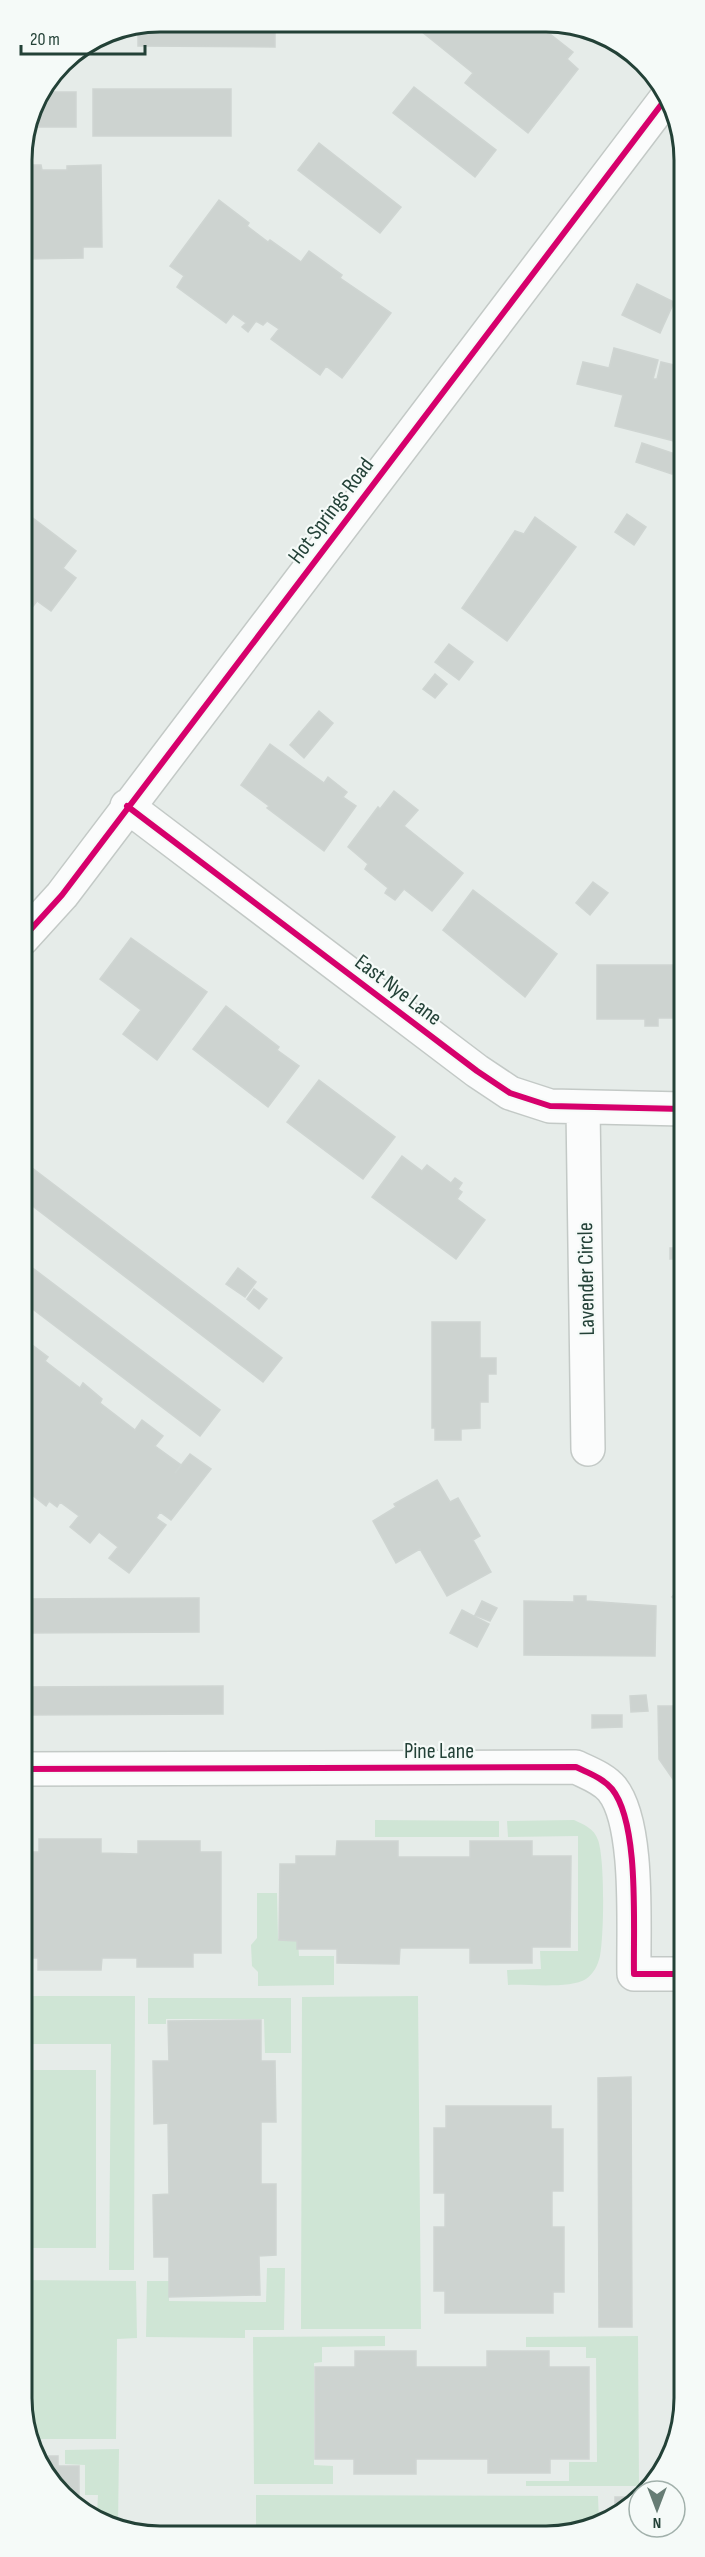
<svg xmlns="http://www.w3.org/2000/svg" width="705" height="2557" viewBox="0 0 705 2557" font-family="'Sofia Sans Condensed',sans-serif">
  <rect width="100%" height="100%" fill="#e6ece9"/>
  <path fill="#cfe5d5" d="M 375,1820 L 499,1821 L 499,1837 L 375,1837 Z
    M 574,1820 C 584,1825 594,1828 598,1840 C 605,1859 604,1935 600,1956 C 598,1965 594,1973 586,1979 C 571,1989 527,1984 508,1985 L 507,1970 L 541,1969 L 540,1951 L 578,1951 L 578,1836 L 508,1837 L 507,1821 Z
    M 257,1893 L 277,1893 L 278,1939 L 298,1940 L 299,1956 L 334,1956 L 334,1985 L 258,1986 L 258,1972 L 252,1966 L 251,1945 L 257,1938 Z
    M 22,1996 L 135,1996 L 134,2270 L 109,2270 L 111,2044 L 22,2044 Z
    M 418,1996 L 421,2329 L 301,2329 L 302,1997 Z
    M 148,1998 L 291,1998 L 291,2053 L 265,2053 L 264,2019 L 166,2019 L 166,2024 L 148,2024 Z
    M 22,2070 L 96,2070 L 96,2248 L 22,2248 Z
    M 267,2268 L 285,2268 L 284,2330 L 245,2330 L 245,2338 L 146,2337 L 147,2281 L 169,2281 L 169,2301 L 266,2302 Z
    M 22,2280 L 136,2281 L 137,2338 L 117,2339 L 116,2439 L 34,2439 L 22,2416 Z
    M 385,2336 L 385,2346 L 322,2347 L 322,2362 L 314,2363 L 314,2465 L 333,2466 L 333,2484 L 254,2484 L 253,2337 Z
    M 638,2336 L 639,2486 L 526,2486 L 526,2481 L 569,2481 L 569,2462 L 597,2462 L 596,2358 L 586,2358 L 586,2347 L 526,2347 L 526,2337 Z
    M 119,2449 L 118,2525 L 97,2514 L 98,2495 L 85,2495 L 85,2465 L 65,2464 L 65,2450 Z
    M 256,2495 L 598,2496 L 599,2523 L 564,2535 L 256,2534 Z"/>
  <path fill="#cdd3d0" stroke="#cfd5d2" stroke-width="1.5" d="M 160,21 L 275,22 L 275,47 L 138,46 L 138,25 Z
    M 411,23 L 524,23 L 528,26 L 536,23 L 573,52 L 567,59 L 578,69 L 528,133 L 465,83 L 473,73 Z
    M 414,87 L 496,150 L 475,177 L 393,113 Z
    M 93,89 L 231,89 L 231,136 L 93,136 Z
    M 41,92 L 76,92 L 76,127 L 27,127 L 32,106 Z
    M 319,143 L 401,207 L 380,233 L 298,170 Z
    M 21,165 L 41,165 L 42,170 L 67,170 L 67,166 L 101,165 L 102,247 L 83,247 L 83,258 L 23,259 Z
    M 219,200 L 249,223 L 247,226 L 268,242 L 270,240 L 301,262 L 309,251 L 342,275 L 340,278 L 391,313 L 342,378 L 326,366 L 320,375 L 271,339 L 279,329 L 267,321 L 263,325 L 256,321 L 248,332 L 242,327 L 246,323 L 233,314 L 226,323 L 177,287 L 184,276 L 170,266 Z
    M 637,284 L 674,302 L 660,333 L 622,315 Z
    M 614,348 L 658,360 L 653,379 L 657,379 L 661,362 L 683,367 L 683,422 L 678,442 L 615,426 L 623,395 L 577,384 L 583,362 L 609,368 Z
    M 642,443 L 678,455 L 672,474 L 636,462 Z
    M 21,509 L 76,551 L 63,568 L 76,578 L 51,611 L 37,601 L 21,622 Z
    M 627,514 L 646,527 L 634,545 L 615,532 Z
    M 535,517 L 576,547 L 507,641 L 462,608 L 515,531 L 524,534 Z
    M 449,644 L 473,662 L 459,680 L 435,662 Z
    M 435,674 L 447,684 L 435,698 L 423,689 Z
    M 319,711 L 333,723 L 304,758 L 290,745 Z
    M 270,744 L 324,783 L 328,777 L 347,792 L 343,797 L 356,806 L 324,851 L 267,808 L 269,806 L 241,785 Z
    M 394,791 L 418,810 L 404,826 L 463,873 L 432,911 L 404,889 L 395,900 L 385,893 L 388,888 L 365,869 L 368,864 L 348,847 L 378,807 L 380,809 Z
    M 593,882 L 608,893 L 590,915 L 576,903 Z
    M 473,890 L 557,954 L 525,997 L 443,930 Z
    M 131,938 L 207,992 L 157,1060 L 123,1034 L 141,1010 L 100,979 Z
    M 597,965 L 683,965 L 683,1018 L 658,1018 L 658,1026 L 645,1026 L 645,1019 L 597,1019 Z
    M 226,1006 L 279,1047 L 277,1050 L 299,1066 L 268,1107 L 193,1049 Z
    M 319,1080 L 395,1137 L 363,1179 L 287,1122 Z
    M 402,1156 L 422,1171 L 427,1165 L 451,1183 L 455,1178 L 462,1183 L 458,1189 L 462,1192 L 457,1199 L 485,1220 L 456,1259 L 372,1197 Z
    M 23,1161 L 282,1358 L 263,1382 L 22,1198 Z
    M 670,1248 L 683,1248 L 683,1259 L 670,1259 Z
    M 22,1260 L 220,1410 L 200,1436 L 22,1301 Z
    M 238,1268 L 256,1282 L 245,1297 L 226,1284 Z
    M 254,1289 L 267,1299 L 259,1309 L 247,1299 Z
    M 432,1322 L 480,1322 L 480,1358 L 496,1358 L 496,1374 L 488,1374 L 488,1402 L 480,1402 L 480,1428 L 461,1429 L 461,1440 L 435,1440 L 435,1428 L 432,1428 Z
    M 27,1341 L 48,1357 L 45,1361 L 80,1388 L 83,1383 L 102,1399 L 100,1403 L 135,1430 L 142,1420 L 163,1436 L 155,1446 L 181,1465 L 175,1473 L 190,1454 L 211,1469 L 171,1520 L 160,1512 L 156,1518 L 166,1525 L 129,1573 L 109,1558 L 118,1547 L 99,1532 L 90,1543 L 70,1527 L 79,1516 L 60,1502 L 57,1507 L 49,1501 L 46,1506 L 26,1490 L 29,1486 L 22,1480 L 22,1343 L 24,1345 Z
    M 437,1480 L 450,1502 L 458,1498 L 480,1536 L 473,1540 L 491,1572 L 447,1596 L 420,1549 L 396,1563 L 373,1521 L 396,1507 L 394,1504 Z
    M 683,1584 L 683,1607 L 672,1597 Z
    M 574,1596 L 586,1596 L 586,1601 L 656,1606 L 655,1656 L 524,1655 L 524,1601 L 574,1602 Z
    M 199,1598 L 199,1632 L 22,1633 L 22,1599 Z
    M 482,1601 L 497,1608 L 490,1621 L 475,1615 Z
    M 462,1610 L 489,1624 L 477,1647 L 450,1633 Z
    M 223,1686 L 223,1714 L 22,1715 L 22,1687 Z
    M 646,1695 L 648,1711 L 631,1712 L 630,1696 Z
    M 658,1706 L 683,1706 L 683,1791 L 677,1791 L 677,1785 L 659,1759 Z
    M 592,1715 L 622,1715 L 622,1727 L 592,1728 Z
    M 39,1839 L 101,1839 L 101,1853 L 138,1854 L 138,1841 L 200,1841 L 200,1852 L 221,1852 L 221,1953 L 193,1953 L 193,1967 L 137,1967 L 137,1958 L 102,1958 L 101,1970 L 38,1970 L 38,1958 L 22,1958 L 22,1852 L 39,1852 Z
    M 337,1841 L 398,1841 L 398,1857 L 470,1857 L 470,1841 L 532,1841 L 532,1856 L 571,1856 L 570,1947 L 532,1947 L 532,1963 L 470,1963 L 470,1948 L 400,1948 L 399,1964 L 337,1963 L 337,1949 L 297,1949 L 297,1941 L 279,1940 L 280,1864 L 296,1864 L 296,1856 L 336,1856 Z
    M 261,2020 L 261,2061 L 275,2061 L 276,2122 L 261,2122 L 261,2184 L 276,2184 L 276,2255 L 259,2256 L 260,2295 L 169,2297 L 169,2257 L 154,2257 L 153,2195 L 169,2194 L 168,2123 L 154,2124 L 153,2061 L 169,2061 L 168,2021 Z
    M 631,2077 L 632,2327 L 599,2327 L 598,2078 Z
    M 446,2106 L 551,2106 L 551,2129 L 563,2129 L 563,2191 L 552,2191 L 552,2227 L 564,2227 L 564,2292 L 553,2292 L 553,2313 L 445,2313 L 445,2291 L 434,2291 L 434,2227 L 445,2227 L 445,2193 L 434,2193 L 434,2128 L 446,2128 Z
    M 355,2351 L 416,2351 L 416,2367 L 487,2367 L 487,2351 L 549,2351 L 549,2367 L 589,2367 L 589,2459 L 550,2459 L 550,2473 L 488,2473 L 488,2459 L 416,2459 L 416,2474 L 354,2474 L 354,2459 L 315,2459 L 315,2367 L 355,2367 Z
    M 42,2456 L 58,2456 L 58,2466 L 79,2466 L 79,2505 L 61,2495 Z
    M 615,2497 L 639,2497 L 615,2517 Z"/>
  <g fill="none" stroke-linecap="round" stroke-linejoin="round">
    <g stroke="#c3c9c6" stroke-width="36">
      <path id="minor" d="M 127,806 L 477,1071 L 510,1093 L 550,1106 L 683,1109
        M 22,939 L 62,895 L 664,101
        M 583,1109 L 588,1449
        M 22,1769 L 576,1767 C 588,1773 603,1778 612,1789 C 640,1824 633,1928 634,1974 L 684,1974"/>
    </g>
    <use href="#minor" stroke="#fbfcfc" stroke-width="33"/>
    <g stroke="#f5faf8" stroke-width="10">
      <path id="cycleway" d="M 127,806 L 477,1071 L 510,1093 L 550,1106 L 683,1109
        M 22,939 L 62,895 L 664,101
        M 22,1769 L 576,1767 C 588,1773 603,1778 612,1789 C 640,1824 633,1928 634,1974 L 684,1974"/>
    </g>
    <use href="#cycleway" stroke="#d6006c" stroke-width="6"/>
  </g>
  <g text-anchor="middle" stroke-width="4.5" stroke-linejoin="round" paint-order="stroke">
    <g font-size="22" fill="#234137" stroke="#f5faf8">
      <text transform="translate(330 510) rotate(-53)" y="8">Hot Springs Road</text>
      <text transform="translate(399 989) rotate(37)" y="8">East Nye Lane</text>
      <text transform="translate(585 1279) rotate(-91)" y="8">Lavender Circle</text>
      <text x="439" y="1758">Pine Lane</text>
    </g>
  </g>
  <path d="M0 0H705V2557H0ZM160 32H546A128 128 0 0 1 674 160V2398A128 128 0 0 1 546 2526H160A128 128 0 0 1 32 2398V160A128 128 0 0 1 160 32Z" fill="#f5faf8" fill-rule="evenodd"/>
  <path fill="none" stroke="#234137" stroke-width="3" d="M160 32H546A128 128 0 0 1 674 160V2398A128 128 0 0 1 546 2526H160A128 128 0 0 1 32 2398V160A128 128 0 0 1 160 32Z"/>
  <g transform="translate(657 2509) rotate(180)"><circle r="28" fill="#f5faf8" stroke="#a1b0ab" stroke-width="1.5"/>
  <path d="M0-4.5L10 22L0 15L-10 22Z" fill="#677d75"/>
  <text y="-9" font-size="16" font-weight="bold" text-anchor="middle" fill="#234137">N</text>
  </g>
  <path d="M21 45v9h124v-9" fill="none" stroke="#234137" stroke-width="3"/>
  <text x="30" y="45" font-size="18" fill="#234137" stroke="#f5faf8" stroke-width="4.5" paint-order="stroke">20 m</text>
</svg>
